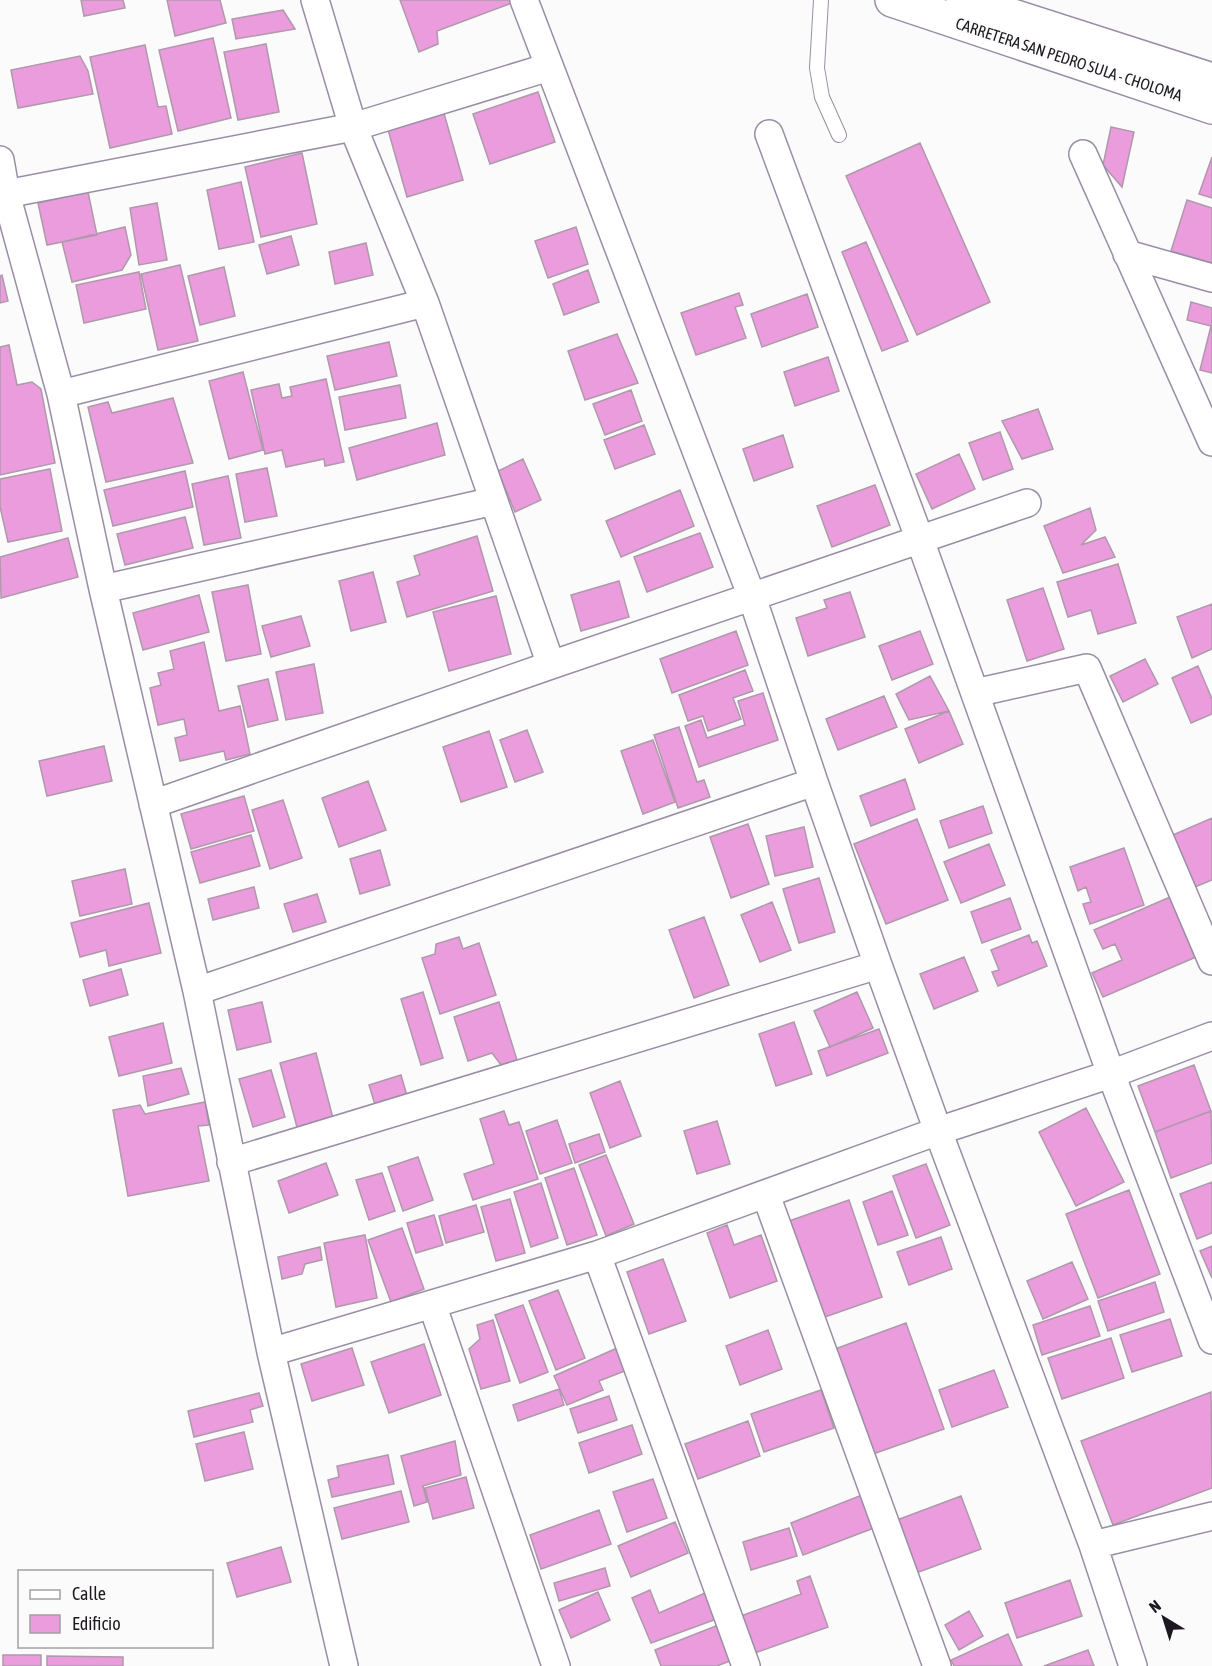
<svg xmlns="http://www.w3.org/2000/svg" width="1212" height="1666" viewBox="0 0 1212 1666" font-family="'Asap Condensed',sans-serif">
  <rect width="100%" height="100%" fill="#fbfbfb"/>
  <path fill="#ea9cdc" stroke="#af99ab" stroke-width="1.5" d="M 81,0 L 123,0 L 125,8 L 84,16 Z
    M 167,0 L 220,0 L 226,23 L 175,36 Z
    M 400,0 L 510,0 L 512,3 L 437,31 L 438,44 L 419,52 Z
    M 283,10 L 295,29 L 236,39 L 232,19 Z
    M 213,38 L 231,118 L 178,131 L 159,50 Z
    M 266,44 L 279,112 L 238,120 L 224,52 Z
    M 145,45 L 158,107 L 166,106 L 172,134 L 110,148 L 90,57 Z
    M 80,56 L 88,71 L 93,94 L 18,108 L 11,70 Z
    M 538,92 L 555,142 L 490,164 L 473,114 Z
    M 441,103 L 463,180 L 407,197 L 385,119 Z
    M 1111,127 L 1134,132 L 1122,187 L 1103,165 Z
    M 920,143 L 990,302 L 917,335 L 846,176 Z
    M 302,153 L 317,224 L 261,237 L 245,167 Z
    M 1212,157 L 1212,198 L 1199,194 Z
    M 241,182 L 254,242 L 219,249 L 207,190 Z
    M 88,192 L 97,235 L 47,245 L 38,203 Z
    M 1187,200 L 1212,208 L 1212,263 L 1171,251 Z
    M 157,203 L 167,260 L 139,265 L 130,208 Z
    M 125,227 L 131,255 L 122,270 L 72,282 L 62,242 Z
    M 576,227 L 588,264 L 548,278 L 535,241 Z
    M 291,236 L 299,265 L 267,274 L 259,245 Z
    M 866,242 L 908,341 L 882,351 L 842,252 Z
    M 366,243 L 373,275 L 335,284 L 329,252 Z
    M 180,265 L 198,341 L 158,350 L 141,274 Z
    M 224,267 L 235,316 L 200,325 L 188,276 Z
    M 588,270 L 599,302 L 564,315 L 553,284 Z
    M 139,272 L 146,309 L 84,323 L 76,285 Z
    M 2,275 L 8,301 L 0,303 L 0,276 Z
    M 739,293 L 743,305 L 735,307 L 746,338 L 696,355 L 681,313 Z
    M 807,294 L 818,327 L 762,347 L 751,314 Z
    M 1191,302 L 1212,308 L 1212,373 L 1200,370 L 1211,326 L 1187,320 Z
    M 617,334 L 638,383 L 585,400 L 568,351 Z
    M 389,342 L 397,376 L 335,390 L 327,356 Z
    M 9,345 L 17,385 L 32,382 L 41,389 L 55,463 L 0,475 L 0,347 Z
    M 828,357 L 839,391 L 795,406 L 784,372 Z
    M 243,372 L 263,450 L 229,459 L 209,381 Z
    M 326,379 L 344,462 L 325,466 L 324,459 L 286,467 L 282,450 L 265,454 L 251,390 L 279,384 L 282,398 L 292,396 L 290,387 Z
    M 400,385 L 406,418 L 345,430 L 339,397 Z
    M 631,390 L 642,421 L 605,435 L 593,404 Z
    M 173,398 L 193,463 L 106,482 L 88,407 L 108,402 L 112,413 Z
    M 1038,409 L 1053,449 L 1022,459 L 1002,421 Z
    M 437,423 L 445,455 L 357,480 L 349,448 Z
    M 644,425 L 655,454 L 615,469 L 604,440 Z
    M 1000,432 L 1013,469 L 983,480 L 969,443 Z
    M 783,435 L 793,467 L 754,481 L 743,449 Z
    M 959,454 L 975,489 L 932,509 L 916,474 Z
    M 523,459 L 541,500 L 515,512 L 498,471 Z
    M 267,468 L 277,516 L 245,522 L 236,474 Z
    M 50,469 L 62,531 L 8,542 L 0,507 L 0,479 Z
    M 185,471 L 193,507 L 113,526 L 104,490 Z
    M 228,476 L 241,538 L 204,545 L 192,484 Z
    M 875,485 L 890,525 L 832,547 L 817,506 Z
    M 680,490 L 694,526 L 621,557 L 606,521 Z
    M 1090,508 L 1096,530 L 1081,545 L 1105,537 L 1115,557 L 1063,573 L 1044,526 Z
    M 185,517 L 193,548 L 125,565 L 117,534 Z
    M 700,533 L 713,567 L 647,592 L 634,557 Z
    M 477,536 L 493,591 L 407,617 L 397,582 L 420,575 L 414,556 Z
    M 68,538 L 78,577 L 1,598 L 0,557 Z
    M 1118,564 L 1136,623 L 1098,634 L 1091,610 L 1068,617 L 1057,582 Z
    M 373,572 L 386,622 L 351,631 L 339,581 Z
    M 619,581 L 629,617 L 581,631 L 571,595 Z
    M 248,585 L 261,654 L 226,661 L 212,592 Z
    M 1043,588 L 1064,649 L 1027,661 L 1007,600 Z
    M 850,592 L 865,637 L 808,656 L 796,618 L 827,608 L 824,600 Z
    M 199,595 L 209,632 L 143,650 L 133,613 Z
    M 496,596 L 511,654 L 449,671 L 433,612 Z
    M 1212,604 L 1212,649 L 1192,658 L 1177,617 Z
    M 301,616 L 310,646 L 271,657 L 262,626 Z
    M 736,631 L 748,665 L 672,693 L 660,659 Z
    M 920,631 L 933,664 L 892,680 L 879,646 Z
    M 204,642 L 219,711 L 240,706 L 250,754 L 226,760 L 224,751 L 180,761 L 175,738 L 187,735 L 184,719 L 158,725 L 150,688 L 161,685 L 158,673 L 174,669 L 170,651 Z
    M 1145,659 L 1158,684 L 1123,702 L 1110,676 Z
    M 314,664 L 323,713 L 286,720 L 276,672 Z
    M 1198,666 L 1212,699 L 1212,714 L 1191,723 L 1172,678 Z
    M 745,670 L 753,691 L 733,698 L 741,719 L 708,731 L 703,716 L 688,721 L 679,695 Z
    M 930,676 L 949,711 L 909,720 L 896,694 Z
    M 268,679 L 278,720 L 248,727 L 238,686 Z
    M 763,693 L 778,740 L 699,767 L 685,726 L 701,720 L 707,738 L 745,725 L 738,701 Z
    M 884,696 L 897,727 L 838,750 L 826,719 Z
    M 949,711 L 963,744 L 919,763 L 905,729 Z
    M 679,727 L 697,782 L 704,780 L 710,797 L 678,808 L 654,735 Z
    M 527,730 L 543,772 L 515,782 L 500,740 Z
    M 489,731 L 507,787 L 461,802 L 443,747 Z
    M 653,740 L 675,802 L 643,814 L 621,751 Z
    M 104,746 L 112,781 L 47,796 L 39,761 Z
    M 905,779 L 915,809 L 871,826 L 860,796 Z
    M 368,781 L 386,830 L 339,847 L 322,798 Z
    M 244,796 L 254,831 L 191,849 L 181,814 Z
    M 283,800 L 302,858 L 270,869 L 252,810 Z
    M 983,806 L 992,833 L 949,848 L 940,821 Z
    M 1212,818 L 1212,880 L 1195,887 L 1173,835 Z
    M 917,819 L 948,900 L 886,924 L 854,844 Z
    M 748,824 L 769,884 L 731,898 L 710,837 Z
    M 804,827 L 813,867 L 775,876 L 766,836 Z
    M 251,835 L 260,866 L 200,883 L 191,852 Z
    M 989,844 L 1005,885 L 961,903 L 944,862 Z
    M 1124,848 L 1144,905 L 1090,924 L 1083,904 L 1091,902 L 1086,887 L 1078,891 L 1070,867 Z
    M 380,850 L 390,885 L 360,894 L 350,859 Z
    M 125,869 L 132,904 L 80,916 L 72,881 Z
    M 819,878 L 835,932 L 799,943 L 783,889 Z
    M 254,887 L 259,908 L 213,920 L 208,899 Z
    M 317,894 L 326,922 L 293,932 L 284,904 Z
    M 1170,897 L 1196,957 L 1103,997 L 1092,973 L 1122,960 L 1115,944 L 1103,949 L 1094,930 Z
    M 1010,898 L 1021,929 L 982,943 L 971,912 Z
    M 772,902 L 791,950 L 760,962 L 741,915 Z
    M 149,903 L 161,953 L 109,966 L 106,950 L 80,957 L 71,923 Z
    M 704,917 L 729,985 L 694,998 L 669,930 Z
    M 1029,935 L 1032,943 L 1037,941 L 1047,966 L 998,986 L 992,972 L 999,970 L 991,950 Z
    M 459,937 L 463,949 L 479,943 L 496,995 L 440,1014 L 422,958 L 435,954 L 436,944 Z
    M 964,957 L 978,991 L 934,1009 L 920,974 Z
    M 121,969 L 128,995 L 90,1006 L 83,980 Z
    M 423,992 L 443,1058 L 421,1065 L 401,999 Z
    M 857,992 L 873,1028 L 830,1047 L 814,1011 Z
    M 262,1002 L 271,1042 L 237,1050 L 228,1010 Z
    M 499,1002 L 517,1060 L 501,1065 L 492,1053 L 468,1061 L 454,1017 Z
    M 794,1022 L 812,1074 L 776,1086 L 759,1034 Z
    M 163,1023 L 172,1063 L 119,1076 L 109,1037 Z
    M 879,1029 L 888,1053 L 827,1076 L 818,1051 Z
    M 316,1053 L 334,1122 L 298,1131 L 280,1063 Z
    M 1194,1065 L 1211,1111 L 1155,1132 L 1138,1086 Z
    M 181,1068 L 189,1094 L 148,1106 L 143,1076 Z
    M 271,1070 L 285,1117 L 253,1127 L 239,1079 Z
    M 401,1075 L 408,1099 L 376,1108 L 369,1085 Z
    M 620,1081 L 641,1136 L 610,1148 L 590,1093 Z
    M 205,1102 L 209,1125 L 198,1126 L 209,1181 L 128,1196 L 113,1110 L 140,1105 L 145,1114 Z
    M 1086,1108 L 1124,1182 L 1076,1206 L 1039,1132 Z
    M 504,1111 L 509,1125 L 519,1122 L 538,1179 L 473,1200 L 464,1174 L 494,1164 L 480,1119 Z
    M 1211,1111 L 1212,1163 L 1171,1178 L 1155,1132 Z
    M 557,1120 L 572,1163 L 540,1174 L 526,1131 Z
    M 717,1121 L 730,1164 L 697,1174 L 684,1131 Z
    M 599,1134 L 605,1152 L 575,1163 L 569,1144 Z
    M 606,1155 L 634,1224 L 606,1236 L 579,1165 Z
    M 418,1157 L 433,1200 L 403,1211 L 388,1167 Z
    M 326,1163 L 338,1195 L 289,1213 L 278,1181 Z
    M 926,1164 L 950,1225 L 916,1238 L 893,1176 Z
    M 574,1168 L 597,1235 L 567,1245 L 545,1178 Z
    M 382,1173 L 395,1211 L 369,1220 L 356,1180 Z
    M 1212,1182 L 1212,1233 L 1197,1239 L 1180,1194 Z
    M 541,1183 L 558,1238 L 531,1247 L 514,1192 Z
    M 1129,1190 L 1160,1274 L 1098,1298 L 1066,1214 Z
    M 892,1191 L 908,1235 L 878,1245 L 863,1202 Z
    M 510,1199 L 525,1253 L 496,1261 L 481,1207 Z
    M 849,1200 L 882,1297 L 822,1318 L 789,1221 Z
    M 476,1205 L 484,1232 L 446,1243 L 439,1216 Z
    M 434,1215 L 443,1245 L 416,1253 L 407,1223 Z
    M 727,1225 L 734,1245 L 761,1235 L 777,1281 L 730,1298 L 707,1233 Z
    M 402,1228 L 424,1289 L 391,1302 L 368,1240 Z
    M 365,1235 L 377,1298 L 336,1307 L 324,1243 Z
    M 941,1237 L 952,1269 L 909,1285 L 897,1252 Z
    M 1212,1246 L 1212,1278 L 1200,1251 Z
    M 320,1247 L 322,1260 L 305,1264 L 302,1274 L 282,1279 L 278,1257 Z
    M 663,1259 L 686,1321 L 649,1334 L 627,1272 Z
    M 1072,1262 L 1088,1299 L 1043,1319 L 1027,1281 Z
    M 1155,1282 L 1164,1312 L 1108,1331 L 1098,1301 Z
    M 558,1290 L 585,1358 L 556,1370 L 529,1301 Z
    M 523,1305 L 548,1372 L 520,1383 L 495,1315 Z
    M 1090,1306 L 1100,1336 L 1042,1355 L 1033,1325 Z
    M 1170,1319 L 1182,1356 L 1132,1372 L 1120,1335 Z
    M 493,1320 L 510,1381 L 481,1389 L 469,1349 L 480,1339 L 477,1325 Z
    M 906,1323 L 944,1429 L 873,1454 L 835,1349 Z
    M 768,1330 L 782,1369 L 740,1385 L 726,1346 Z
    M 1111,1338 L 1124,1378 L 1062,1399 L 1048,1358 Z
    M 424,1344 L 441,1395 L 389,1413 L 371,1362 Z
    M 352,1348 L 364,1385 L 312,1401 L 301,1364 Z
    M 617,1348 L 627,1370 L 599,1381 L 603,1390 L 567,1405 L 554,1376 Z
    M 994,1370 L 1008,1407 L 952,1427 L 939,1390 Z
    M 559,1389 L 564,1405 L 518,1421 L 513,1405 Z
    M 821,1390 L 834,1428 L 764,1452 L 751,1414 Z
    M 1211,1392 L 1212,1488 L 1113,1525 L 1081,1441 Z
    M 259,1393 L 263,1406 L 250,1410 L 253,1422 L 194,1437 L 188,1411 Z
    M 609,1396 L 617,1420 L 578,1433 L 570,1409 Z
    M 748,1421 L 760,1456 L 698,1479 L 685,1444 Z
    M 632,1425 L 642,1454 L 589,1473 L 579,1443 Z
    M 244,1432 L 253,1469 L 205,1481 L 196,1444 Z
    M 455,1441 L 461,1475 L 423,1486 L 427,1502 L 414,1506 L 401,1456 Z
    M 388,1455 L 394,1484 L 332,1497 L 328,1480 L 339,1477 L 337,1466 Z
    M 466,1477 L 474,1508 L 433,1519 L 425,1488 Z
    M 653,1479 L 667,1518 L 627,1532 L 613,1492 Z
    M 401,1491 L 409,1522 L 342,1539 L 334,1508 Z
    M 862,1495 L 874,1528 L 803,1555 L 791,1523 Z
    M 961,1496 L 981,1549 L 916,1573 L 897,1520 Z
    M 599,1510 L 611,1544 L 541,1569 L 530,1535 Z
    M 675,1522 L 688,1553 L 631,1577 L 618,1546 Z
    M 789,1528 L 797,1556 L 751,1570 L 743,1542 Z
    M 281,1547 L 291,1582 L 237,1597 L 227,1563 Z
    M 605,1568 L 610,1586 L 559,1601 L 554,1583 Z
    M 810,1576 L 828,1627 L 752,1654 L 738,1617 L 801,1594 L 797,1581 Z
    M 1070,1580 L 1082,1616 L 1017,1638 L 1005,1603 Z
    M 650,1590 L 659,1613 L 712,1590 L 722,1617 L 651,1643 L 632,1598 Z
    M 598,1592 L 610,1620 L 571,1638 L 559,1610 Z
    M 969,1611 L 983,1636 L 959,1650 L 945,1625 Z
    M 721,1624 L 735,1659 L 717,1666 L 661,1666 L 655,1650 Z
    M 1008,1634 L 1022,1666 L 954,1666 L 951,1660 Z
    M 1088,1650 L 1094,1666 L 1044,1666 Z
    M 3,1655 L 41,1655 L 41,1666 L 3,1666 Z
    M 47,1656 L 123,1657 L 123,1666 L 47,1666 Z"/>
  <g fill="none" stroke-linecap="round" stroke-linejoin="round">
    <g stroke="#9a8ea5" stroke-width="16">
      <path id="service" d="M 821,0 L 817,68 L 822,97 L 839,135"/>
    </g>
    <g stroke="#9a8ea5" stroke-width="30">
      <path id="minor" d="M 315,0 L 353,127 L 425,303 L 551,665
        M 524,0 L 752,597 L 814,782 L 878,965 L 938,1131 L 1093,1545 L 1133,1666
        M 769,134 L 920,540 L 1111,1074 L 1212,1340
        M 1083,154 L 1212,442
        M 0,160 L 6,194 L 61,394 L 103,589 L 197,991 L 271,1352 L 344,1666
        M 6,194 L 353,127 L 549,67
        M 1127,254 L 1212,278
        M 61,394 L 425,303
        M 103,589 L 494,501
        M 975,693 L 1087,668 L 1212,961
        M 153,804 L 551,665 L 1027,503
        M 197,991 L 814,782
        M 231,1162 L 878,965
        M 766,1195 L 937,1666
        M 597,1255 L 746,1666
        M 432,1304 L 556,1666
        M 271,1352 L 597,1255 L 938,1131 L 1111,1074 L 1212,1036
        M 1093,1545 L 1212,1516"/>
    </g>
    <g stroke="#9a8ea5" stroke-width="36">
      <path id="secondary" d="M 892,0 L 1212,107
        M 963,0 L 1212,80"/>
    </g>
    <use href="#service" stroke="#fff" stroke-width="14"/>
    <use href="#minor" stroke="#fff" stroke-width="27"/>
    <use href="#secondary" stroke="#fff" stroke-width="33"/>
  </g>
  <g text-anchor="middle" stroke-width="4.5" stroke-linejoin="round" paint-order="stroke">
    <g font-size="16" fill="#1d1821" stroke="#fbfbfb">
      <text transform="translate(1069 59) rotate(18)" y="6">CARRETERA SAN PEDRO SULA - CHOLOMA</text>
    </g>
  </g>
  <rect x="18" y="1570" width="195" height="78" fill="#fbfbfb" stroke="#a2a0a4" stroke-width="1.5"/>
  <rect x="30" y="1590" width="30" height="9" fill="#ffffff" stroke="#a2a0a4" stroke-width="1.5"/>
  <text x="72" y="1600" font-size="18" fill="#1d1821">Calle</text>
  <rect x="30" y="1615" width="30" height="18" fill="#ea9cdc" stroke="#a2a0a4" stroke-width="1.5"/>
  <text x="72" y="1630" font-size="18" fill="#1d1821">Edificio</text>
  <g transform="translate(1164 1618) rotate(322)" stroke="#fbfbfb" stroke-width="4.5" paint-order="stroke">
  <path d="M0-4.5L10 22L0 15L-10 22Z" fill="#1d1821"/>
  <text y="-9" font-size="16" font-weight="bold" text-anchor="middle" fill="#1d1821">N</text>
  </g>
</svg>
